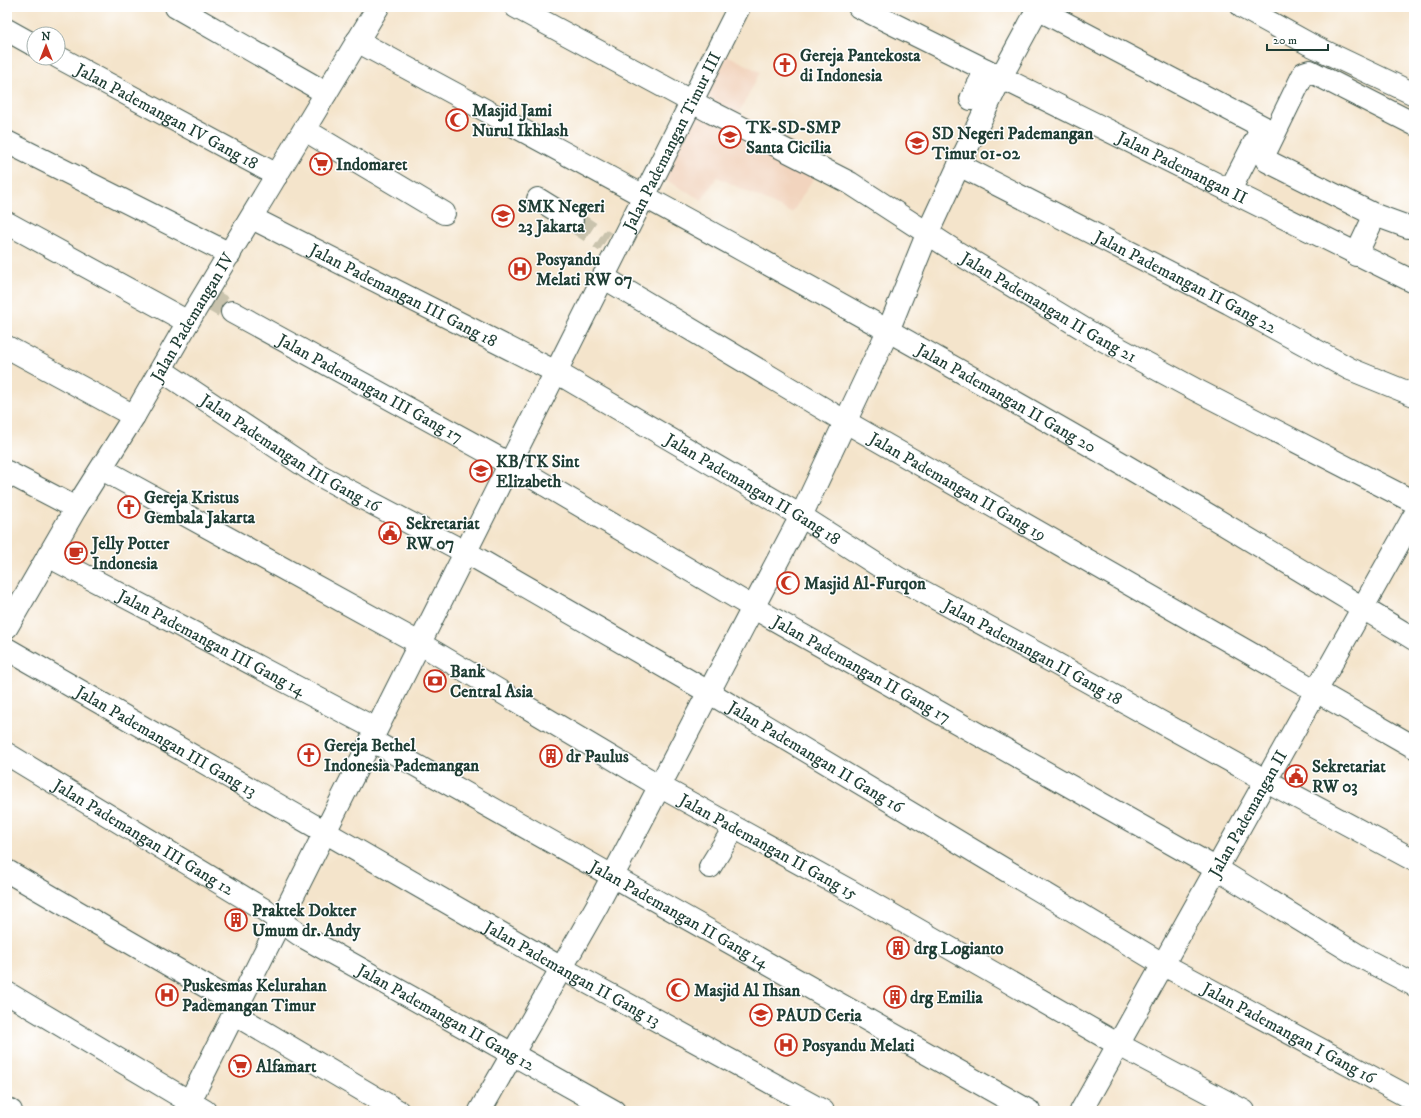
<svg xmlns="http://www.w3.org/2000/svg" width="1421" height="1118" viewBox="0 0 1421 1118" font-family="'IM FELL DW Pica',serif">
  <rect width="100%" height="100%" fill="#fff"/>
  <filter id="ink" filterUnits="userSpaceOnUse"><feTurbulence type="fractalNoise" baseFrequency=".025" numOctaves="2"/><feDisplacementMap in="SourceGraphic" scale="8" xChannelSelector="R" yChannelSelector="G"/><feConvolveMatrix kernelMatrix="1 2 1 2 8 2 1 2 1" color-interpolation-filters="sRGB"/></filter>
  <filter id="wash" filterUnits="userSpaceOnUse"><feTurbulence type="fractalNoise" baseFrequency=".012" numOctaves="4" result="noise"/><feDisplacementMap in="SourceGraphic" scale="16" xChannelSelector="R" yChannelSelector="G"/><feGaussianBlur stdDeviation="0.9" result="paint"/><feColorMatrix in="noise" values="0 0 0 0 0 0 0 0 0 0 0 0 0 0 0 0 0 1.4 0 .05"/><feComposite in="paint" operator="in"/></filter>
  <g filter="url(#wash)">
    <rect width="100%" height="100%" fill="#f4e4cb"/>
    <path fill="#f2d4be" d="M 725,54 L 760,72 L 739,113 L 824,161 L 792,213 L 717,177 L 702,200 L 657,175 Z"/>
  </g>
  <g filter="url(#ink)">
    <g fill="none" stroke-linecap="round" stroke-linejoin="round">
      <path stroke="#c9c3ad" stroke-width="22" stroke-dasharray="22 11" stroke-linecap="butt" d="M 572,220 L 605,242
        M 204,296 L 232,312"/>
      <g stroke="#3f564b" stroke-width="24">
        <g id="minor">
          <path d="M 176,7 L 326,93"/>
          <path id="s1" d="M 516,7 L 709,111 L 850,183 L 958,253 L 1094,335 L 1196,390 L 1414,502"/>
          <path id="s2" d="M 859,7 L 1414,282"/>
          <path d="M 1034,7 L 1263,127"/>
          <path d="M 1242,7 L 1309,44 L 1414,94"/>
          <path d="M 7,30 L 34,45"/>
          <path id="s3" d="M 357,41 C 615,180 873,319 1126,466 C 1223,523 1318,581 1414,639"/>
          <path id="s4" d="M 58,57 L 277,175"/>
          <path d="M 971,99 L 986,70"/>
          <path d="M 305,130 L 444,213"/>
          <path d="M 7,142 L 230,254"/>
          <path id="s5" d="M 959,165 L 1229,303 L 1350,369 L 1414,395"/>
          <path d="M 1230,190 L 1262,128"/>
          <path d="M 538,199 L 572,220"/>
          <path d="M 1375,215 L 1267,161 L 1264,155 L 1304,73 L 1310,71 L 1414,124"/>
          <path id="s6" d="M 252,218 L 556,372 L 801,516 L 898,578 L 1051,661 L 1265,780 L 1414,860"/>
          <path d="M 7,223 L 188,322"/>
          <path d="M 1356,255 L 1375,215 L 1408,227 L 1414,226"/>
          <path id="s7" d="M 603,277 L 846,422 L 1414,747"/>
          <path id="s8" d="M 232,312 L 515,467 L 754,608 L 1217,869 L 1359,956 L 1414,985"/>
          <path d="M 7,347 L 134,416"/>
          <path id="s9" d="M 161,370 L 317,474 L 478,559 L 710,693 L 1164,965 L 1414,1100"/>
          <path id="s10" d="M 102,469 L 419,643 L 661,787 L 852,892 L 1119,1045 L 1244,1111"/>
          <path d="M 7,472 L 76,508"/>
          <path id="s11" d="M 48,556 L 376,729"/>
          <path id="s12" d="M 7,627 L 76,508 L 134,416 L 188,322 L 378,7"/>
          <path id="s13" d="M 7,649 L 563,969 L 823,1111"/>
          <path id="s14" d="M 371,740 L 1029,1111"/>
          <path id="s15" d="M 7,754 L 263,909 L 300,935 L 614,1111"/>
          <path d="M 710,867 L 734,828"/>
          <path d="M 7,871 L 238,1005"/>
          <path d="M 7,993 L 205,1111"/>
          <path d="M 234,1014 L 398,1111"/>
          <path d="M 7,1109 L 11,1111"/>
          <path id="s16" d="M 185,1111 L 739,7"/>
          <path d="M 480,1111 L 598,904 L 801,516 L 888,331 L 928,232 L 959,165 L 1001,77 L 1039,7"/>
          <path id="s17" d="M 1081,1111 L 1414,516"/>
        </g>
      </g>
      <use href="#minor" stroke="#fff" stroke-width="22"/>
    </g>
  </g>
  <defs>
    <g id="church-ring" transform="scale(1.15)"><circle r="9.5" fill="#fff" stroke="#c8321e" stroke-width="1.5"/><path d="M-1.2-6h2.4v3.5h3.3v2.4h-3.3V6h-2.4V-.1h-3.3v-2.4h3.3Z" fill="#c8321e"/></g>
    <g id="mosque-ring" transform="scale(1.15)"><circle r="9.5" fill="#fff" stroke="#c8321e" stroke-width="1.5"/><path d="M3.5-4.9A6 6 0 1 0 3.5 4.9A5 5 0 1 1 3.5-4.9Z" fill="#c8321e"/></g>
    <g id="school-ring" transform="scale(1.15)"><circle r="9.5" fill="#fff" stroke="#c8321e" stroke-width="1.5"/><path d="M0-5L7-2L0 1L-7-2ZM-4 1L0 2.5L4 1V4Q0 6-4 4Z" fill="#c8321e"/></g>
    <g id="supermarket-ring" transform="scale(1.15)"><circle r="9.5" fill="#fff" stroke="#c8321e" stroke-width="1.5"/><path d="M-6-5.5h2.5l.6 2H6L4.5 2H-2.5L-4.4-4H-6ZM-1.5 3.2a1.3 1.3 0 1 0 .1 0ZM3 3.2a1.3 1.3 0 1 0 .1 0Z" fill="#c8321e"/></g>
    <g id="hospital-ring" transform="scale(1.15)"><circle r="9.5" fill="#fff" stroke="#c8321e" stroke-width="1.5"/><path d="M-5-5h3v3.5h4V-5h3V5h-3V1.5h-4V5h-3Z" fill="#c8321e"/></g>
    <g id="civic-ring" transform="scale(1.15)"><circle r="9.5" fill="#fff" stroke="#c8321e" stroke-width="1.5"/><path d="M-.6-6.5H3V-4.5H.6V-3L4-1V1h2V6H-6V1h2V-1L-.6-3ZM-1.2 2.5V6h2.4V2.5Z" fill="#c8321e"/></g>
    <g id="cafe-ring" transform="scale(1.15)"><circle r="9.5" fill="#fff" stroke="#c8321e" stroke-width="1.5"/><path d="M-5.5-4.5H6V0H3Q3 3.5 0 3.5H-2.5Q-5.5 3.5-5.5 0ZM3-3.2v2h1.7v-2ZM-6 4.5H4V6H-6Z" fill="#c8321e"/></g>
    <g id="bank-ring" transform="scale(1.15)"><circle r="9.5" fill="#fff" stroke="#c8321e" stroke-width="1.5"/><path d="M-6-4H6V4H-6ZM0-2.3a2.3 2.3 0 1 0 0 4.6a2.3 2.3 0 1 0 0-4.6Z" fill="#c8321e"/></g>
    <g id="building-ring" transform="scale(1.15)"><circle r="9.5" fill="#fff" stroke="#c8321e" stroke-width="1.5"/><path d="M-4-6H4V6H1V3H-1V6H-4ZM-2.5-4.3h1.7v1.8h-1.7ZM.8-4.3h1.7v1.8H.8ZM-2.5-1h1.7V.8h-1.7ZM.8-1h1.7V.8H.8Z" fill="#c8321e"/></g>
  </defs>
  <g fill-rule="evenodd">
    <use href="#church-ring" x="785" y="65"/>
    <use href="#mosque-ring" x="457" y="120"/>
    <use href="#school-ring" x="730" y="137"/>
    <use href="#school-ring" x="917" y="143"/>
    <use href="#supermarket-ring" x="321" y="164"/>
    <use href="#school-ring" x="503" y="216"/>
    <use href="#hospital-ring" x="520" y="269"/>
    <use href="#school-ring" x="481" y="471"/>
    <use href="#church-ring" x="129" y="507"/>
    <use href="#civic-ring" x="390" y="533"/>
    <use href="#cafe-ring" x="76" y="553"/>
    <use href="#mosque-ring" x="788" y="583"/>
    <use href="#bank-ring" x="435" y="681"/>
    <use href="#church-ring" x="309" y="755"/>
    <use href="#building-ring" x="551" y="756"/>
    <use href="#civic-ring" x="1296" y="776"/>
    <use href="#building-ring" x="236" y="920"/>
    <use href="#building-ring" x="898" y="948"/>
    <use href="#mosque-ring" x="678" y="990"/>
    <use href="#hospital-ring" x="167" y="995"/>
    <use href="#building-ring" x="895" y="997"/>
    <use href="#school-ring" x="761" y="1015"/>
    <use href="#hospital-ring" x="786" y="1045"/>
    <use href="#supermarket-ring" x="240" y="1066"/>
  </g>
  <g text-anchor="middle" stroke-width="3" stroke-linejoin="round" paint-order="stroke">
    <g font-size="17" font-weight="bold" fill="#1f3d34" stroke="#fff" text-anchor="start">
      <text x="800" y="61">Gereja Pantekosta<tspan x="800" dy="20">di Indonesia</tspan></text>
      <text x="472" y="116">Masjid Jami<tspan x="472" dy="20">Nurul Ikhlash</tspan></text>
      <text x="746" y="133">TK-SD-SMP<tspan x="746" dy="20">Santa Cicilia</tspan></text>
      <text x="932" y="139">SD Negeri Pademangan<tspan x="932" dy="20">Timur 01-02</tspan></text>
      <text x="336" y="170">Indomaret</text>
      <text x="518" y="212">SMK Negeri<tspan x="518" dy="20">23 Jakarta</tspan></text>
      <text x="536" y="265">Posyandu<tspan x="536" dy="20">Melati RW 07</tspan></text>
      <text x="496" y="467">KB/TK Sint<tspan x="496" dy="20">Elizabeth</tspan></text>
      <text x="144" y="503">Gereja Kristus<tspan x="144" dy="20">Gembala Jakarta</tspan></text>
      <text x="406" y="529">Sekretariat<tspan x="406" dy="20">RW 07</tspan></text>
      <text x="92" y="549">Jelly Potter<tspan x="92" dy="20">Indonesia</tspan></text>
      <text x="804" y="589">Masjid Al-Furqon</text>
      <text x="450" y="677">Bank<tspan x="450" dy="20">Central Asia</tspan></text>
      <text x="324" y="751">Gereja Bethel<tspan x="324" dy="20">Indonesia Pademangan</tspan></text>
      <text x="566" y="762">dr Paulus</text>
      <text x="1312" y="772">Sekretariat<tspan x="1312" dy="20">RW 03</tspan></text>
      <text x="252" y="916">Praktek Dokter<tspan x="252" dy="20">Umum dr. Andy</tspan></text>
      <text x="914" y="954">drg Logianto</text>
      <text x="182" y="991">Puskesmas Kelurahan<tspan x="182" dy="20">Pademangan Timur</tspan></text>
      <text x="694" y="996">Masjid Al Ihsan</text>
      <text x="910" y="1003">drg Emilia</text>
      <text x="776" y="1021">PAUD Ceria</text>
      <text x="802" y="1051">Posyandu Melati</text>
      <text x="256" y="1072">Alfamart</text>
    </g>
    <g font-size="17" fill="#1f3d34" stroke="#fff">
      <text dy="6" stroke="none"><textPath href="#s4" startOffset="124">Jalan Pademangan IV Gang 18</textPath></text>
      <text dy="6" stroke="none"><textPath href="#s16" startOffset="1085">Jalan Pademangan Timur III</textPath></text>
      <text dy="6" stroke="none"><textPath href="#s2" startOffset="361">Jalan Pademangan II</textPath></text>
      <text dy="6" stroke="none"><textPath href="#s5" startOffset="255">Jalan Pademangan II Gang 22</textPath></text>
      <text dy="6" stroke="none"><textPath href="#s6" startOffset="170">Jalan Pademangan III Gang 18</textPath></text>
      <text dy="6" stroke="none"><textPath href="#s1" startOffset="612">Jalan Pademangan II Gang 21</textPath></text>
      <text dy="6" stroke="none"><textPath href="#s12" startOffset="361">Jalan Pademangan IV</textPath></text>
      <text dy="6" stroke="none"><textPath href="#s8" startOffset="158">Jalan Pademangan III Gang 17</textPath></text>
      <text dy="6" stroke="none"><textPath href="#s3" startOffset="741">Jalan Pademangan II Gang 20</textPath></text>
      <text dy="6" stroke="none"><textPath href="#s9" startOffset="154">Jalan Pademangan III Gang 16</textPath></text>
      <text dy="6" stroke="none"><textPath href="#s7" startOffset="412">Jalan Pademangan II Gang 19</textPath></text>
      <text dy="6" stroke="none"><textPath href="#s6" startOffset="570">Jalan Pademangan II Gang 18</textPath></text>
      <text dy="6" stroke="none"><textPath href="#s11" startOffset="185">Jalan Pademangan III Gang 14</textPath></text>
      <text dy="6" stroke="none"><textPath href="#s6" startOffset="894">Jalan Pademangan II Gang 18</textPath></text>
      <text dy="6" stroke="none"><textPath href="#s8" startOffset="724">Jalan Pademangan II Gang 17</textPath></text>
      <text dy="6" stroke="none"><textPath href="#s13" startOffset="184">Jalan Pademangan III Gang 13</textPath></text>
      <text dy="6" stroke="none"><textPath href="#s9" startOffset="761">Jalan Pademangan II Gang 16</textPath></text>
      <text dy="6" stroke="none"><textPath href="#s17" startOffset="341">Jalan Pademangan II</textPath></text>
      <text dy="6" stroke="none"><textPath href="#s15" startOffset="160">Jalan Pademangan III Gang 12</textPath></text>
      <text dy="6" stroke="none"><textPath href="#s10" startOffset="766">Jalan Pademangan II Gang 15</textPath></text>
      <text dy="6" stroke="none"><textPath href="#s14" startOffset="354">Jalan Pademangan II Gang 14</textPath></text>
      <text dy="6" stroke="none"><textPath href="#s13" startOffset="652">Jalan Pademangan II Gang 13</textPath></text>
      <text dy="6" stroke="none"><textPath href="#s15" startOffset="512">Jalan Pademangan II Gang 12</textPath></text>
      <text dy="6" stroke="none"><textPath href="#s9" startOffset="1309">Jalan Pademangan I Gang 16</textPath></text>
    </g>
  </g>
  <rect width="1421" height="1118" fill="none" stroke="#fff" stroke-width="24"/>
  <g transform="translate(46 46)"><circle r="19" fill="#ffffff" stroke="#a5b1ae"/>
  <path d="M0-3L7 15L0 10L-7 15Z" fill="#c8321e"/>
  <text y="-6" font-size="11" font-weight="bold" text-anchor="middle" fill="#1f3d34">N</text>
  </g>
  <path d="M1267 44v6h61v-6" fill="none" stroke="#1f3d34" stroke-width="2"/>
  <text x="1273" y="44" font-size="12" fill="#1f3d34" stroke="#ffffff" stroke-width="3" paint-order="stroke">20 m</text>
</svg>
